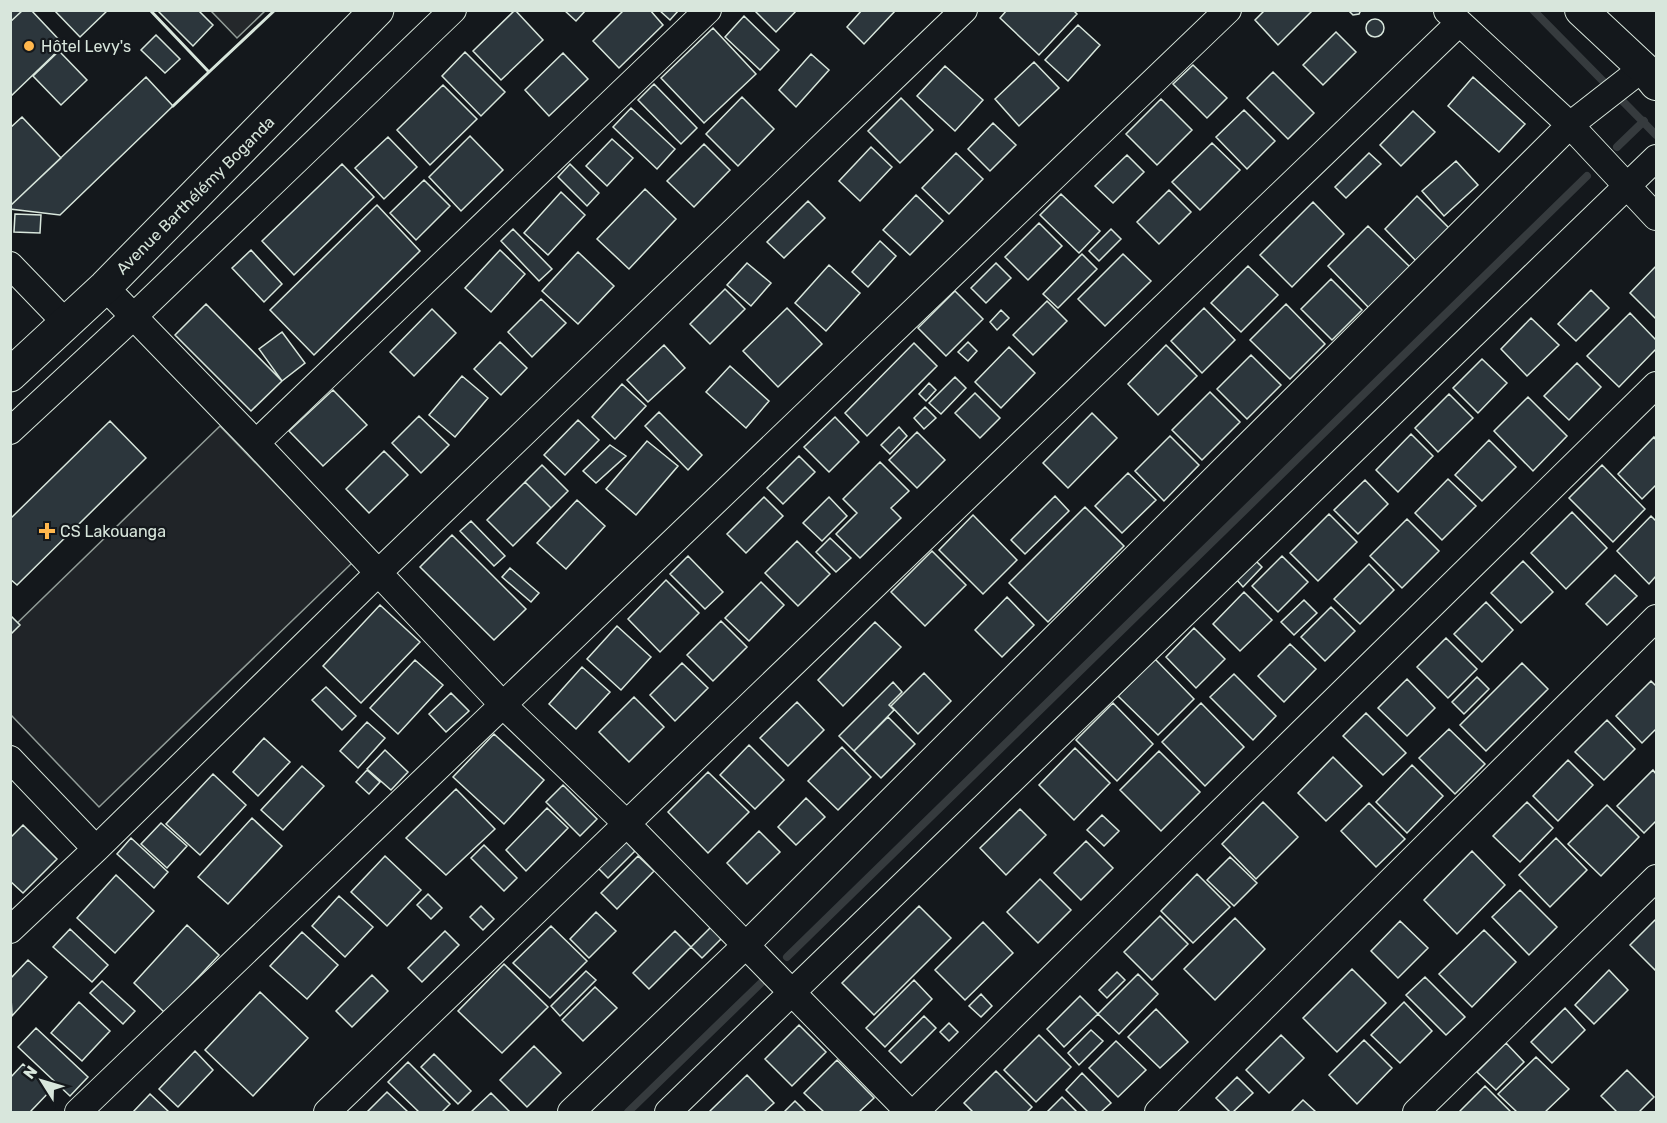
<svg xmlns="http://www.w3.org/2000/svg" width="1667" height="1123" viewBox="0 0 1667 1123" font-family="Rubik,sans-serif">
  <rect width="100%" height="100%" fill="#14181c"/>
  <path fill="#202428" stroke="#939e99" stroke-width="1.5" d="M 220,426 L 352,563 L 99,807 L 11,715 L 11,629 Z"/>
  <path fill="#24282b" stroke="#939e99" stroke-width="1.5" d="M 211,11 L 265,11 L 237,38 Z"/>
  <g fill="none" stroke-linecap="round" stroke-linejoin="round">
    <path stroke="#363b3e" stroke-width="8" d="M 1533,10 L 1656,135
      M 1617,147 L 1644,121
      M 787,957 L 1587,176
      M 628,1112 L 761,983"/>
  </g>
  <path fill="#2c363c" stroke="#d8e6dc" stroke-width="1.5" d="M 10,10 L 23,10 L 10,22 Z
    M 23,10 L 31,10 L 64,45 L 10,97 L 10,22 Z
    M 54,10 L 108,10 L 80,37 Z
    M 157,10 L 198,10 L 213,25 L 193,46 Z
    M 515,10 L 543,40 L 501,80 L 473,51 Z
    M 564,10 L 586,10 L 576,21 Z
    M 624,10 L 650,10 L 663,25 L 619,68 L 593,41 Z
    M 659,10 L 679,10 L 670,20 Z
    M 754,10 L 797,10 L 776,32 Z
    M 862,10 L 896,10 L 864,44 L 847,27 Z
    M 1007,10 L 1073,10 L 1077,14 L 1039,55 L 1000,18 Z
    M 1265,10 L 1313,10 L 1278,45 L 1255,20 Z
    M 1361,10 L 1359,14 L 1353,15 L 1348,10 Z
    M 744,16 L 779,50 L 760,70 L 725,37 Z
    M1366 28a9 9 0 1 1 18 0a9 9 0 1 1-18 0Z
    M 1078,25 L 1100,45 L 1068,81 L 1045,60 Z
    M 713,28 L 756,74 L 704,123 L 661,78 Z
    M 1336,32 L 1356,52 L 1323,85 L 1303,65 Z
    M 156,35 L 180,59 L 165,73 L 141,50 Z
    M 59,51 L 87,80 L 61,105 L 33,76 Z
    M 465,52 L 505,92 L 481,116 L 442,76 Z
    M 563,53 L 588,79 L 549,116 L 525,90 Z
    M 811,54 L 829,70 L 796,107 L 779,90 Z
    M 1034,62 L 1059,88 L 1019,126 L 995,99 Z
    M 1193,65 L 1227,98 L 1207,118 L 1173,84 Z
    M 945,66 L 983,100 L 955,131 L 917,96 Z
    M 1273,72 L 1314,113 L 1288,139 L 1247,98 Z
    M 146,77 L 173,106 L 60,215 L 10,209 L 10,206 Z
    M 1473,77 L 1525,124 L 1499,152 L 1448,106 Z
    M 654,84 L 697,128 L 681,144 L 638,100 Z
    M 443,85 L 477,119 L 430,165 L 397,130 Z
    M 742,97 L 774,129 L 738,166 L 706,134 Z
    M 901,98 L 933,130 L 900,163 L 868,131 Z
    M 1161,99 L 1192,130 L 1157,165 L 1126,134 Z
    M 631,108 L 675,149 L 657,169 L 613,127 Z
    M 1244,110 L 1275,141 L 1247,169 L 1216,137 Z
    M 1413,111 L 1435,132 L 1401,166 L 1380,145 Z
    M 22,117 L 61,158 L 10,206 L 10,128 Z
    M 993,123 L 1016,145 L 990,171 L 968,149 Z
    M 470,136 L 503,170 L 461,211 L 429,177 Z
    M 388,137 L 417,167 L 384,199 L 355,168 Z
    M 612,139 L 633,158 L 607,186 L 586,166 Z
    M 1212,143 L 1240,170 L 1200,210 L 1172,182 Z
    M 704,144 L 730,170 L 694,207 L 667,181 Z
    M 871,147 L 892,167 L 860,201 L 839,181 Z
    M 956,153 L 983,179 L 949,214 L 922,188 Z
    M 1369,153 L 1381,164 L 1346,198 L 1335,187 Z
    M 1127,155 L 1144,172 L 1113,203 L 1095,186 Z
    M 1456,161 L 1478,185 L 1444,216 L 1422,191 Z
    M 342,164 L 374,197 L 294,275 L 262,241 Z
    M 570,164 L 599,193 L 587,206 L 558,177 Z
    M 424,180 L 450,206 L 416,240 L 390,213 Z
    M 645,189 L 676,219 L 629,269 L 597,239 Z
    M 1169,190 L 1191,212 L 1159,244 L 1137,222 Z
    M 561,192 L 585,215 L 548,255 L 524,233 Z
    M 1061,194 L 1100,231 L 1079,253 L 1040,215 Z
    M 916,195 L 943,221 L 910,255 L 883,230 Z
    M 1417,196 L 1451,230 L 1418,263 L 1385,229 Z
    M 808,201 L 825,218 L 784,258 L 767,242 Z
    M 1313,202 L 1344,234 L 1292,287 L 1260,255 Z
    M 377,205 L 420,251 L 314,355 L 270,310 Z
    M 15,214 L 41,215 L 40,233 L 14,232 Z
    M 1039,223 L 1062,246 L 1028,280 L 1005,257 Z
    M 1368,226 L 1410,267 L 1369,308 L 1328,266 Z
    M 513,229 L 552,269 L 539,281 L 501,241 Z
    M 1111,229 L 1121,239 L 1099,261 L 1089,251 Z
    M 880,241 L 896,256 L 868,287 L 852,272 Z
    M 251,250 L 282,284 L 264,302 L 232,268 Z
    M 500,250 L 525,274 L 491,312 L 465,288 Z
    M 578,252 L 614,286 L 578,324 L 542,291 Z
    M 1082,254 L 1097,269 L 1058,308 L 1043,294 Z
    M 1123,254 L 1151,281 L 1105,326 L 1078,299 Z
    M 747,263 L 771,283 L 751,306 L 727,285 Z
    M 996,263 L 1011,278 L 986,303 L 971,288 Z
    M 829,265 L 860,293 L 826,331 L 795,303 Z
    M 1248,266 L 1278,295 L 1241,332 L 1211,303 Z
    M 1656,266 L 1656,319 L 1630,293 Z
    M 1331,279 L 1362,310 L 1332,340 L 1301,309 Z
    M 725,289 L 745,309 L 710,344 L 690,324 Z
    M 1591,290 L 1609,308 L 1576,341 L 1558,324 Z
    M 955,291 L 983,319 L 946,356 L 918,328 Z
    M 541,299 L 566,323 L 532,357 L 508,332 Z
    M 1047,301 L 1067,321 L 1033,355 L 1013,335 Z
    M 206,304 L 282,381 L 251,411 L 175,335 Z
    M 1286,304 L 1325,344 L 1290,379 L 1250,340 Z
    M 787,308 L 822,344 L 778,387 L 743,351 Z
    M 1204,308 L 1235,340 L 1202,373 L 1171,341 Z
    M 432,309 L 456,333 L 414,376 L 390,352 Z
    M 1001,310 L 1009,318 L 997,330 L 990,322 Z
    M 1630,313 L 1656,340 L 1656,349 L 1619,387 L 1587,356 Z
    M 1531,318 L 1559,345 L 1527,376 L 1501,349 Z
    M 282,332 L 305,363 L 282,381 L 259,349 Z
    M 500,342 L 527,368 L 501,395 L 474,369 Z
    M 968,342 L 977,351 L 968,361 L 958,352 Z
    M 914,343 L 937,366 L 867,436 L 845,413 Z
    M 664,345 L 685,368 L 648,402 L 627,380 Z
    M 1166,345 L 1197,376 L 1158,415 L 1128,384 Z
    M 1009,347 L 1035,373 L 1001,408 L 975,382 Z
    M 1251,355 L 1281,385 L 1247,419 L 1217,389 Z
    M 1482,359 L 1507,383 L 1478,413 L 1453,388 Z
    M 1577,363 L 1601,387 L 1569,420 L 1544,396 Z
    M 730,366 L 769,401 L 746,428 L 706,392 Z
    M 462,376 L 488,398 L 455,437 L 429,415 Z
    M 955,377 L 966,388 L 941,414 L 929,403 Z
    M 929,383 L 936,390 L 926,401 L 919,394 Z
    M 622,384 L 646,406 L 615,439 L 592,417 Z
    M 333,390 L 367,425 L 323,466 L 289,431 Z
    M 1210,392 L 1240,422 L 1202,460 L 1172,430 Z
    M 975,393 L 1000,418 L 980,438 L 955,413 Z
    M 1449,394 L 1473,418 L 1438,452 L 1415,428 Z
    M 1528,397 L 1567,436 L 1533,471 L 1494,431 Z
    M 925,407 L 936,418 L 924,429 L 914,418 Z
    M 659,412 L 702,455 L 688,470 L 645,426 Z
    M 1092,413 L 1117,438 L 1068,488 L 1043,463 Z
    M 419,416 L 449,445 L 421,473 L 392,443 Z
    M 835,417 L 859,442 L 829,472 L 804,447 Z
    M 578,420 L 599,440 L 565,475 L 544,455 Z
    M 110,421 L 146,458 L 17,585 L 10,579 L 10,519 Z
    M 899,427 L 907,436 L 890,454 L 881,445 Z
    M 917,432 L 945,460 L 917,488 L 889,460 Z
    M 1411,434 L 1433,456 L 1398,492 L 1376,470 Z
    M 1170,436 L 1199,465 L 1164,501 L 1135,471 Z
    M 1654,437 L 1656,440 L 1656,485 L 1642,499 L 1618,474 Z
    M 1489,440 L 1516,467 L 1482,501 L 1455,475 Z
    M 647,441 L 678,466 L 636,515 L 606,489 Z
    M 610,445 L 626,456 L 596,483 L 583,471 Z
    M 384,451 L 408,475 L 369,513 L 346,489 Z
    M 799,456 L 815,472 L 783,504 L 767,488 Z
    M 880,462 L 909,491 L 891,508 L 901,518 L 860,558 L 836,534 L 857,513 L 843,499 Z
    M 542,465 L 568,491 L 551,508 L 525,482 Z
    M 1602,465 L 1645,509 L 1613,542 L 1569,498 Z
    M 1128,473 L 1156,500 L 1122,533 L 1095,506 Z
    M 1448,479 L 1476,506 L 1442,540 L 1415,513 Z
    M 1365,480 L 1388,504 L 1358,534 L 1334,510 Z
    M 525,482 L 551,508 L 513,546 L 487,520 Z
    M 1055,496 L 1069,511 L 1025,554 L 1011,540 Z
    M 764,497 L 783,516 L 746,553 L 727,534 Z
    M 829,497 L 847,516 L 822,541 L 803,523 Z
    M 577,500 L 605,526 L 566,569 L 537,543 Z
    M 1085,507 L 1124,546 L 1048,622 L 1009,583 Z
    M 1572,512 L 1607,548 L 1566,589 L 1531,553 Z
    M 1329,514 L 1357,542 L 1318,581 L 1290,553 Z
    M 973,515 L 1017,560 L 983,594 L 939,550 Z
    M 1651,516 L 1656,521 L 1656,576 L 1649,584 L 1617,551 Z
    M 1407,519 L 1439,551 L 1402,588 L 1370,556 Z
    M 471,521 L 505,556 L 494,566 L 460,531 Z
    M 452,535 L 526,609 L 494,640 L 420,567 Z
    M 830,538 L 851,558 L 836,572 L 816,552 Z
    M 797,541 L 830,574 L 798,606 L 765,573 Z
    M 932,551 L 966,585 L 925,626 L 891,592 Z
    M 688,556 L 723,592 L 705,609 L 670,574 Z
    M 1282,556 L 1308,582 L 1278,612 L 1252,586 Z
    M 1256,561 L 1262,567 L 1243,587 L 1237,580 Z
    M 1523,561 L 1553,592 L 1521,623 L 1491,593 Z
    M 1369,564 L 1394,590 L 1360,624 L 1334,599 Z
    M 510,568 L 539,593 L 531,602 L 502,577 Z
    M 1615,575 L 1637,596 L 1607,625 L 1586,604 Z
    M 666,580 L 699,613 L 660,652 L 628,619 Z
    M 761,582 L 784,605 L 749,641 L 725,618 Z
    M 1244,592 L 1272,620 L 1240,651 L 1213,624 Z
    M 1007,597 L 1034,625 L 1002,657 L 975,630 Z
    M 1304,600 L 1317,613 L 1294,635 L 1281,622 Z
    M 1486,602 L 1513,630 L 1482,662 L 1454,634 Z
    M 380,605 L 420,642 L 361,703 L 323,666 Z
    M 1331,607 L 1355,631 L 1325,661 L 1301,637 Z
    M 10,615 L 20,625 L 10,635 Z
    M 721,621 L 747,647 L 713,681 L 687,655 Z
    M 875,622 L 901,647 L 843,706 L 818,680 Z
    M 617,626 L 651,657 L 621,690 L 587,659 Z
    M 1194,628 L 1225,659 L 1196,688 L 1166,657 Z
    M 1446,638 L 1477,669 L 1448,698 L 1417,667 Z
    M 1290,644 L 1316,669 L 1284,702 L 1258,676 Z
    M 1155,659 L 1194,699 L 1158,735 L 1118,696 Z
    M 415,660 L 443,685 L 398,734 L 370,708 Z
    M 682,663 L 708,688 L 675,721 L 650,695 Z
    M 1522,663 L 1548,689 L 1486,751 L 1460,725 Z
    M 582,667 L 610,692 L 576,729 L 549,704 Z
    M 924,673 L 951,701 L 918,734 L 891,706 Z
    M 1234,674 L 1276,716 L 1253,740 L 1210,697 Z
    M 1477,677 L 1489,689 L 1464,714 L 1452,702 Z
    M 1407,679 L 1435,708 L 1407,736 L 1378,708 Z
    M 1651,681 L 1656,686 L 1656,729 L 1642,743 L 1616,716 Z
    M 893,682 L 902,692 L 889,705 L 894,710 L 854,751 L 839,736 Z
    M 326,687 L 356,716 L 342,730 L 312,700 Z
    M 451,693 L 469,711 L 446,732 L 429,714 Z
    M 634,697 L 664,727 L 629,762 L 599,732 Z
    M 797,702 L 824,730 L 788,766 L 760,738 Z
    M 1113,703 L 1153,744 L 1117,781 L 1076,740 Z
    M 1201,703 L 1244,747 L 1205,786 L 1162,742 Z
    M 1366,713 L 1406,753 L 1383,775 L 1343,736 Z
    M 888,717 L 915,744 L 881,778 L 854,751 Z
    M 1607,720 L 1635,749 L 1604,780 L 1575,752 Z
    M 367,722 L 385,738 L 358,768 L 340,751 Z
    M 1449,729 L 1485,764 L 1455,794 L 1419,758 Z
    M 494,734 L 544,780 L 504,824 L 453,777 Z
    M 264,738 L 290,762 L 258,796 L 233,772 Z
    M 749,745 L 784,780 L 755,809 L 720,775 Z
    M 842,747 L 871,777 L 838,810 L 808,781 Z
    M 1075,748 L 1110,783 L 1074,820 L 1039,785 Z
    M 385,750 L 408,772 L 391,790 L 367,769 Z
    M 1159,751 L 1200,792 L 1161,831 L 1120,790 Z
    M 1333,757 L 1362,786 L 1326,821 L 1298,793 Z
    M 1568,760 L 1593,785 L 1558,821 L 1533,796 Z
    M 1412,765 L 1443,796 L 1407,833 L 1376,802 Z
    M 302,766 L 324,786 L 283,830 L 261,810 Z
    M 367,770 L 380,782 L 369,794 L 356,782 Z
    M 1653,770 L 1656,774 L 1656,821 L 1644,833 L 1617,806 Z
    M 708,772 L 749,812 L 708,853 L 668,812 Z
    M 213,774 L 246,805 L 200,855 L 166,824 Z
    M 563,785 L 597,819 L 580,836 L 546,802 Z
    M 456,789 L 495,829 L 446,875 L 406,838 Z
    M 806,798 L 825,817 L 796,845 L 778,827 Z
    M 1263,802 L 1298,837 L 1256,879 L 1222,844 Z
    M 1527,802 L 1553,828 L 1520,862 L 1493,836 Z
    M 1369,803 L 1405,839 L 1376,867 L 1341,831 Z
    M 1607,805 L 1639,837 L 1601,876 L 1568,844 Z
    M 547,808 L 568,828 L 526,871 L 506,850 Z
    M 1020,809 L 1046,835 L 1006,875 L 980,848 Z
    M 1102,815 L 1119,831 L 1104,846 L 1087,830 Z
    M 252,818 L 282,846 L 228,904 L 198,877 Z
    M 161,823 L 187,846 L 167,868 L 141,844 Z
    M 23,825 L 57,859 L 23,893 L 10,881 L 10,838 Z
    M 759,831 L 780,852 L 747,884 L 727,863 Z
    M 131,838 L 168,872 L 154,888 L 117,854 Z
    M 1556,838 L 1587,870 L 1550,907 L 1519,875 Z
    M 625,840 L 635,851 L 608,878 L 598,868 Z
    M 1086,841 L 1113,868 L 1081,900 L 1054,873 Z
    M 484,845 L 517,878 L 504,891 L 471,858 Z
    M 1472,851 L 1505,885 L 1457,934 L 1424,900 Z
    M 385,856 L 421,890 L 387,926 L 351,892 Z
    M 638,856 L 654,871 L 617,909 L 601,893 Z
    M 1230,857 L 1257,883 L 1234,906 L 1207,880 Z
    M 1197,874 L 1230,907 L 1193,943 L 1161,911 Z
    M 116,875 L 154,911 L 115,953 L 77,918 Z
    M 1040,879 L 1071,910 L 1038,943 L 1007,912 Z
    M 1520,890 L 1557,927 L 1529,955 L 1492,917 Z
    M 428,894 L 442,908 L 431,919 L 417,905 Z
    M 339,896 L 373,927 L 345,957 L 312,926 Z
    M 481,906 L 494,919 L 483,930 L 470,917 Z
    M 919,906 L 951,938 L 874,1015 L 842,983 Z
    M 596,912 L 616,931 L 589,958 L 570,939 Z
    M 1160,916 L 1188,944 L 1152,980 L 1124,952 Z
    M 1235,918 L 1265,949 L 1215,1000 L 1184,969 Z
    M 1656,919 L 1656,968 L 1655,970 L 1630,945 Z
    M 1400,921 L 1428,948 L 1398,978 L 1371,951 Z
    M 983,922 L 1013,953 L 965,1000 L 935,970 Z
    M 714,924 L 725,935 L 702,958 L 691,947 Z
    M 187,925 L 219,955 L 165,1013 L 134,983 Z
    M 551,926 L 587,961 L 550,998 L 513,963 Z
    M 70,929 L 108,965 L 92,982 L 53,947 Z
    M 1484,930 L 1516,962 L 1472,1007 L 1439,974 Z
    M 445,931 L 459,945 L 422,982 L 408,968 Z
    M 675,931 L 691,947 L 649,989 L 633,973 Z
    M 302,932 L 338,965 L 307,999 L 270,966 Z
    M 28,960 L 47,977 L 12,1016 L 10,979 Z
    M 504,964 L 548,1007 L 502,1053 L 458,1011 Z
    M 1352,969 L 1386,1003 L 1337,1052 L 1303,1018 Z
    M 1609,970 L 1628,990 L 1594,1024 L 1575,1005 Z
    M 586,971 L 596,980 L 560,1016 L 551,1006 Z
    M 1117,972 L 1125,980 L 1107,998 L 1099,990 Z
    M 1138,974 L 1158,994 L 1119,1034 L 1098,1014 Z
    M 372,975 L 388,991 L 352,1027 L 336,1011 Z
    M 1425,977 L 1465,1017 L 1446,1035 L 1406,995 Z
    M 914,980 L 932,999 L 885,1047 L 866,1028 Z
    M 102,981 L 135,1011 L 123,1024 L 90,993 Z
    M 595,987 L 617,1008 L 583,1041 L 562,1020 Z
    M 260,992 L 308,1038 L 253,1096 L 205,1050 Z
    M 981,994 L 992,1006 L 981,1017 L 969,1006 Z
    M 1080,996 L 1098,1014 L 1064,1047 L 1047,1029 Z
    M 79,1002 L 110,1031 L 82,1061 L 51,1033 Z
    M 1404,1002 L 1432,1031 L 1400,1063 L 1371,1035 Z
    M 1565,1008 L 1585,1030 L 1552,1063 L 1531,1042 Z
    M 1156,1009 L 1188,1042 L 1160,1068 L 1128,1037 Z
    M 924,1016 L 936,1028 L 901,1063 L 889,1051 Z
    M 949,1023 L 958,1032 L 949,1041 L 940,1032 Z
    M 799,1025 L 826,1052 L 792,1086 L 765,1059 Z
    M 36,1028 L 88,1077 L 70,1096 L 18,1047 Z
    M 1091,1030 L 1103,1041 L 1079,1065 L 1068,1053 Z
    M 1039,1035 L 1071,1067 L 1036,1102 L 1004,1070 Z
    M 1281,1035 L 1304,1058 L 1269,1093 L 1246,1070 Z
    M 1364,1040 L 1392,1068 L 1357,1104 L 1329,1075 Z
    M 1116,1041 L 1146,1070 L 1118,1097 L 1089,1068 Z
    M 1506,1043 L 1524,1062 L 1496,1090 L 1477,1072 Z
    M 534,1046 L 561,1073 L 527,1107 L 500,1080 Z
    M 195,1051 L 213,1070 L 178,1107 L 159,1089 Z
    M 434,1054 L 471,1091 L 458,1104 L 421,1067 Z
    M 1536,1057 L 1569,1089 L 1545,1112 L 1517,1112 L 1498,1094 Z
    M 837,1060 L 874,1098 L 859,1112 L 824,1112 L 804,1093 Z
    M 408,1062 L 450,1104 L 442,1112 L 419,1112 L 388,1082 Z
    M 23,1064 L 51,1090 L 30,1112 L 10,1112 L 10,1078 Z
    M 1627,1070 L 1654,1097 L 1639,1112 L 1617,1112 L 1601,1096 Z
    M 996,1071 L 1032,1107 L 1027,1112 L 973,1112 L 964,1103 Z
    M 1082,1073 L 1111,1103 L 1101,1112 L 1088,1112 L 1066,1090 Z
    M 747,1075 L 774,1103 L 764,1112 L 709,1112 Z
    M 1237,1077 L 1253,1093 L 1233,1112 L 1230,1112 L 1216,1098 Z
    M 1485,1086 L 1510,1111 L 1508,1112 L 1459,1112 Z
    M 387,1092 L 408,1112 L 367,1112 Z
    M 491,1093 L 510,1112 L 471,1112 Z
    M 150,1094 L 169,1112 L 133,1112 Z
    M 1062,1097 L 1077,1112 L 1047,1112 Z
    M 1303,1100 L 1316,1112 L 1291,1112 Z
    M 795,1101 L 806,1112 L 784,1112 Z"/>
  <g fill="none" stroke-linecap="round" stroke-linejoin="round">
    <g stroke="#d8e6dc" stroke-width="28">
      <path id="minor" d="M 1447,11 L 1570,125 L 1656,217
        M 10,265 L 66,323
        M 105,287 L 256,443 L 504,706 L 627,824 L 909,1112
        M 10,431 L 133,317 L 453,10
        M 256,443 L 708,10
        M 10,759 L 96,849
        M 10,930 L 96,849 L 378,573 L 964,10
        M 78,1112 L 1228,10
        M 327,1112 L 1459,23
        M 571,1112 L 745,946 L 1570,125 L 1643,68
        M 668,1112 L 1656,158
        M 915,1112 L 1656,385
        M 1158,1112 L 1656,618
        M 1416,1112 L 1656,878"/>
    </g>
    <g stroke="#d8e6dc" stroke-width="34">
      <path id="tertiary" d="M 1581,10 L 1643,68 L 1656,84"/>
    </g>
    <g stroke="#d8e6dc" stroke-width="35">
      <path id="primary" d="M 10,375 L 105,287 L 377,10"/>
    </g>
    <use href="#minor" stroke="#14181c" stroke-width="26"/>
    <use href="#tertiary" stroke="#14181c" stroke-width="32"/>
    <use href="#primary" stroke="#14181c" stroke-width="33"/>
    <path stroke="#d8e6dc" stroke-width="3" d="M 150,10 L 209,72 L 275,10
      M 173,106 L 209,72"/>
  </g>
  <g fill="#ffb74d" stroke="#14181c" stroke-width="2">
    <circle cx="29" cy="46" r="6"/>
    <path d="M44 522h6v6h6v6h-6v6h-6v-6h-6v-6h6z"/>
  </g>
  <g text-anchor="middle" stroke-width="4.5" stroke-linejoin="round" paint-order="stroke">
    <g font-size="16" fill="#d8e6dc" stroke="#14181c" text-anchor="start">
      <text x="41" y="52">Hôtel Levy's</text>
      <text x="60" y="537">CS Lakouanga</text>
    </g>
    <g font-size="16" fill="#d8e6dc" stroke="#14181c">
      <text transform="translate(195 195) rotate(-45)" y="6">Avenue Barthélémy Boganda</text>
    </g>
  </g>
  <rect width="1667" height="1123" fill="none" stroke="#d8e6dc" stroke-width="24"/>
  <g transform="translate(42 1081) rotate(307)" stroke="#14181c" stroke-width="4.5" paint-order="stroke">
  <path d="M0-4.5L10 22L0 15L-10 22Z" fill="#d8e6dc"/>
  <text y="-9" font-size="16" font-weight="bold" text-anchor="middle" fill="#d8e6dc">N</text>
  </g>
</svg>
